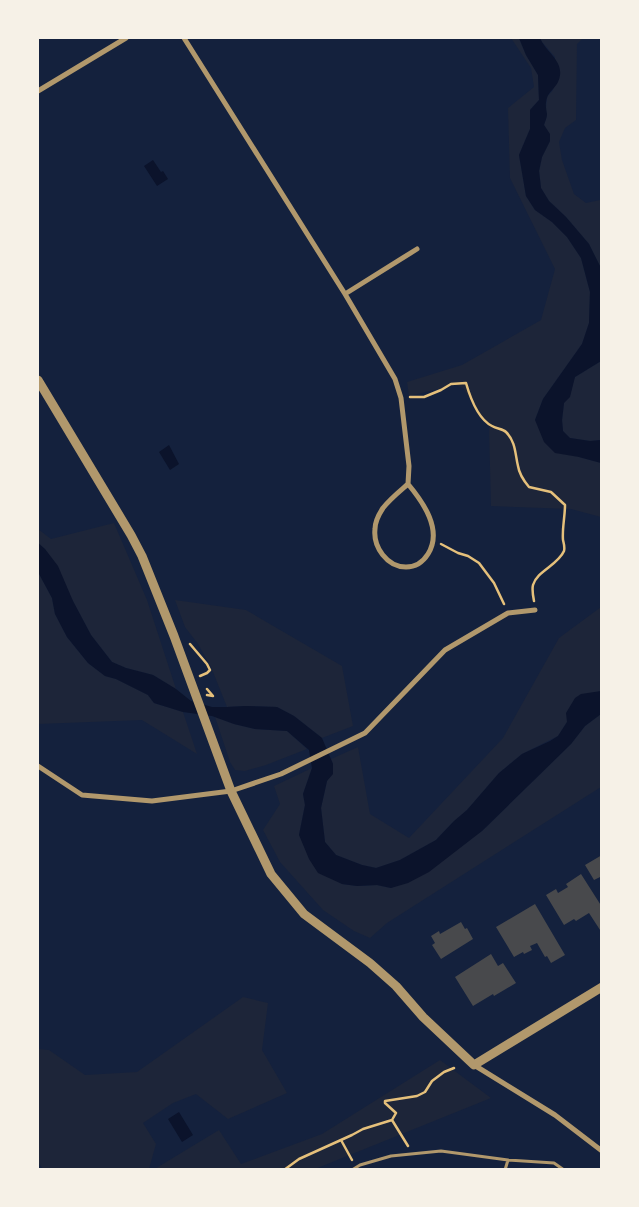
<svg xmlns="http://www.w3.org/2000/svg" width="639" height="1207" viewBox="0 0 639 1207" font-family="'Roboto Condensed',sans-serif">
  <rect width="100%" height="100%" fill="#14213d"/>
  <path fill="#1d2539" d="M 511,38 L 519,38 L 526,55 L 538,75 L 539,100 L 530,110 L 530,129 L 519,155 L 526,196 L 535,210 L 552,222 L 567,237 L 581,258 L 590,292 L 589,323 L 582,344 L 543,399 L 535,420 L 579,457 L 601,463 L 601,517 L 571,509 L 491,506 L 489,427 L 463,388 L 455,385 L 409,396 L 407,382 L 462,365 L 541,320 L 555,269 L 510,178 L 508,108 L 534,87 L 531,68 Z
    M 540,38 L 583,38 L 577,44 L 576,120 L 565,128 L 559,142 L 562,160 L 574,194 L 586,203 L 600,200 L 601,202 L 601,268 L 589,244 L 566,217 L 549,201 L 541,188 L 539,171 L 542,157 L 550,141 L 549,134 L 544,125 L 547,116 L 546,109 L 547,97 L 553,90 L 555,57 L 542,42 Z
    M 601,361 L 601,440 L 590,441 L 570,438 L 563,431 L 562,420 L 564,403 L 575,377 Z
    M 114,523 L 147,600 L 176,689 L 153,675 L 126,668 L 112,662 L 91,635 L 45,549 L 38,543 L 38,529 L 51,539 Z
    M 38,572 L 52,598 L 55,614 L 67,637 L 88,663 L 105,676 L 116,679 L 148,695 L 154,703 L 183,712 L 197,754 L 142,720 L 38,724 Z
    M 175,600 L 246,610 L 342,666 L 353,726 L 322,738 L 294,716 L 277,707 L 245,706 L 227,707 L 211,667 L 198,644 L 185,627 Z
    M 601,607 L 601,691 L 567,722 L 558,736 L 522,754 L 499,773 L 467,810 L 452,823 L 436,840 L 400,860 L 376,868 L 362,865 L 336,855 L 325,842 L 321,808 L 327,781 L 333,764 L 331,759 L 358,747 L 370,814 L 409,838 L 503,738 L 559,638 Z
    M 601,714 L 601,787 L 387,923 L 370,938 L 354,931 L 323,910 L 280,862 L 263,830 L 280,804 L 274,786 L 312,768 L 303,794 L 305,805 L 299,835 L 342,884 L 357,886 L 377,885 L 391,888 L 482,831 L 571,744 L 585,726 Z
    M 215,717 L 234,724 L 255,729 L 287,731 L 307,749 L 266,765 L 245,771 L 235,770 L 230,762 Z
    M 243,997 L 268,1003 L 262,1050 L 287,1093 L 228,1119 L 196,1094 L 173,1103 L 143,1123 L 156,1144 L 149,1169 L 43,1169 L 38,1162 L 38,1049 L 49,1050 L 85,1075 L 137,1072 Z
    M 440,1060 L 491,1098 L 315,1169 L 153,1170 L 219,1130 L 241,1164 L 322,1134 Z"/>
  <path fill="#0b132b" d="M 519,38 L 540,38 C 546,53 567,62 558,82 C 555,88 548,93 547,98 C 545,103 546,109 547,114 C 547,118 545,121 544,125 L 550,134 L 550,141 L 542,157 L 539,171 L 541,188 L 549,201 L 566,217 L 589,244 L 601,268 L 601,361 L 575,377 L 570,397 L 564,403 L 562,420 L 563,431 L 570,438 L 590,441 L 601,440 L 601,463 L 579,457 L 555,453 L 544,442 L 535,420 L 543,399 L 582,344 L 589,323 L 590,292 L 581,258 L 567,237 L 552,222 L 535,210 L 526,196 L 519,155 L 530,129 L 530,110 L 539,100 L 538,75 L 526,55 Z
    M 153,160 L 161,172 L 163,171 L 168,179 L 157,186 L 144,166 Z
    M 169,445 L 179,464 L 170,470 L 159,452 Z
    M 38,543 L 45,549 L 58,566 L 73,601 L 91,635 L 112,662 L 126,668 L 153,675 L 176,689 L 191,701 L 212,707 L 227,707 L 245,706 L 277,707 L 294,716 L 322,738 L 333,764 L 333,774 L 327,781 L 321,808 L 325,842 L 336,855 L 362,865 L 376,868 L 400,860 L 436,840 L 454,821 L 467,810 L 499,773 L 522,754 L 550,741 L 558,736 L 567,722 L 566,713 L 575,698 L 581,694 L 601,691 L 601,714 L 585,726 L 571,744 L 482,831 L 429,872 L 408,883 L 391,888 L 377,885 L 357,886 L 342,884 L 318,873 L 309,859 L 299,835 L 305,805 L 303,794 L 312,768 L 309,750 L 287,731 L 255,729 L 234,724 L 212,716 L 183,712 L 154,703 L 148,695 L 116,679 L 105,676 L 88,663 L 67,637 L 55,614 L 52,598 L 38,572 Z
    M 179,1112 L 193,1135 L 182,1142 L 168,1119 Z"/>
  <path fill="#48494c" d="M 602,855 L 602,879 L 600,877 L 594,880 L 585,865 Z
    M 581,874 L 602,907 L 602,933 L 589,913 L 576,921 L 574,919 L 564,925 L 546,895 L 556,889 L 558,893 L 568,887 L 566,884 Z
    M 535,904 L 565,955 L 551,963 L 547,956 L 545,957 L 537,943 L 530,946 L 532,950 L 524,954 L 523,952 L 514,957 L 496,927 Z
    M 461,922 L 465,929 L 467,928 L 473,939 L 441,959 L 432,945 L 435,943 L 431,936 L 439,931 L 440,934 Z
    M 491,954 L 498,966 L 503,963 L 516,983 L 494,996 L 493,994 L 473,1006 L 455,977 Z"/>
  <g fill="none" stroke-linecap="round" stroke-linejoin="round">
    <path stroke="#e5c07b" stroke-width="2.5" d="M 410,397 L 424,397 L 441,390 L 451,384 L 466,383 C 470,397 478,419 492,426 C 497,429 503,429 506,432 C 516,442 515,454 518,466 C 519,473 524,481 529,487 L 551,492 L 565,505 C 565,517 562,528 563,540 C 564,544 565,547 564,551 C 558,565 537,571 533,585 C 532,589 533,596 534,601
      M 441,544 L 458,553 L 468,556 L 479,563 L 494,583 L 504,604
      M 190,644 L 207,664 L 210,670 L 207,673 L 200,676
      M 207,695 L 213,696 L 207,689
      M 392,1120 L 408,1146
      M 341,1140 L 352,1160
      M 284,1170 L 299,1159 L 352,1135 L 363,1129 L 392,1120 L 396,1113 L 385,1103 L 385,1101 L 417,1096 L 425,1092 L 432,1081 L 444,1072 L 454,1068"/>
    <path stroke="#b1986c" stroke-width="3" d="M 352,1170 L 360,1165 L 391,1156 L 441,1151 L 508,1160 L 554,1163 L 564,1170
      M 505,1170 L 508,1160"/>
    <path stroke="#b1986c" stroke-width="5" d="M 184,38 L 345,294 L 395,379 L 401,398 L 409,466 L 408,484
      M 38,91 L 126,38
      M 345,294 L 417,249
      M 408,484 C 423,502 443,530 428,554 C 423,562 415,567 406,567 C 387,567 373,547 375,529 C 375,522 379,514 383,508 C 390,499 400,491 408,484 Z
      M 38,766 L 82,795 L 152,801 L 231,791 L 281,774 L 365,733 L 445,650 L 508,613 L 535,610
      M 474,1065 L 555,1115 L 602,1151"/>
    <path stroke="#b1986c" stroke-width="9" d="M 38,380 L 131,535 L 142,556 L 174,636 L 231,791 L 271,874 L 304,914 L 370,963 L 396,986 L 423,1017 L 474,1065 L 602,987"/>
  </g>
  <rect width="639" height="1207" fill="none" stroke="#f6f1e7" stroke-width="78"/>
</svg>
